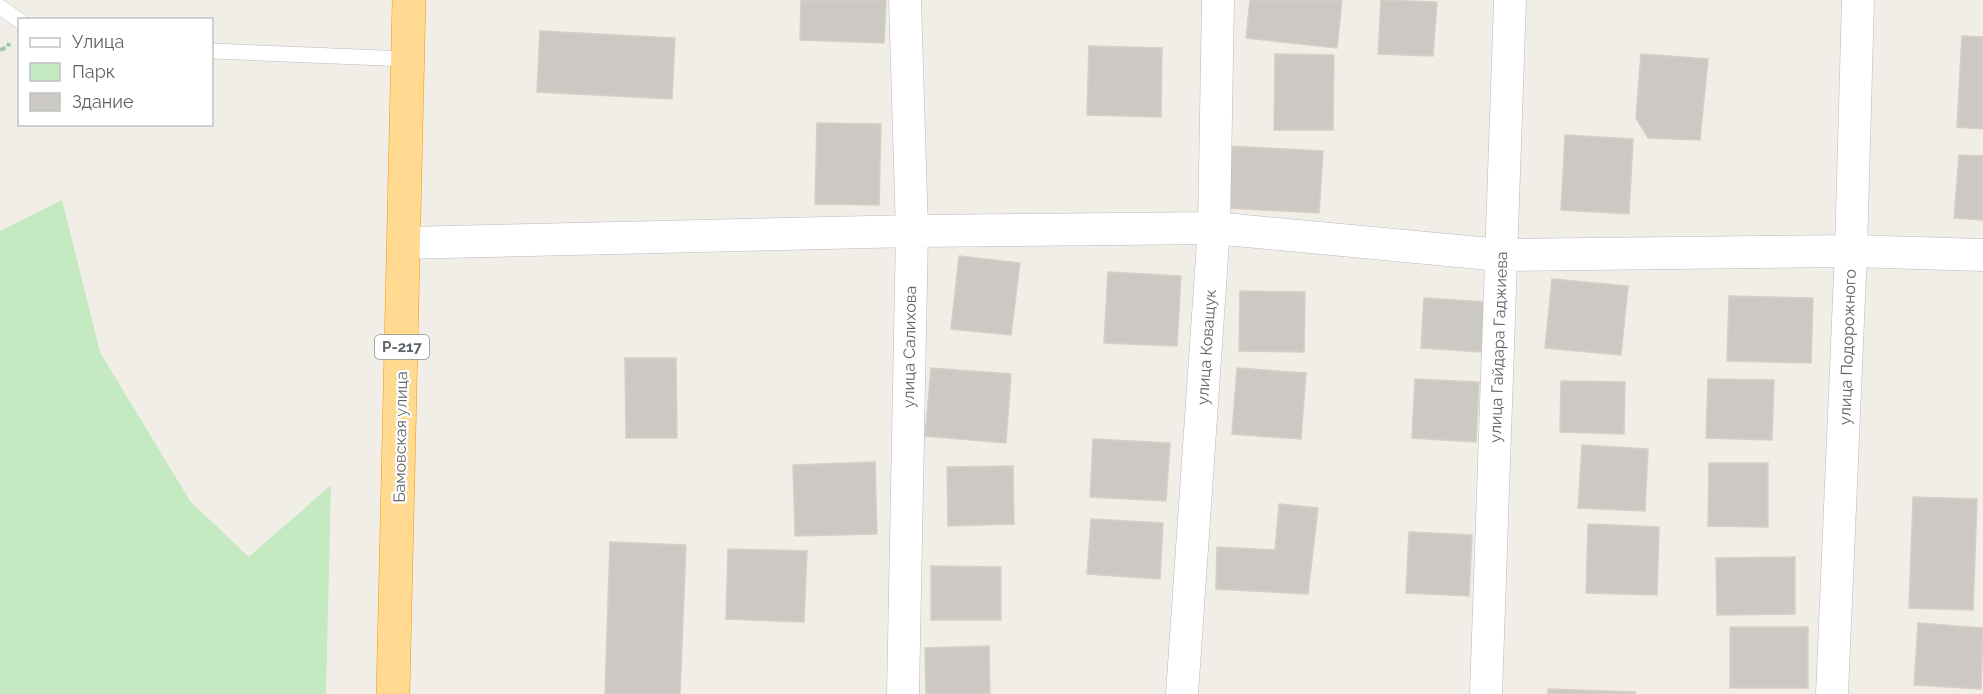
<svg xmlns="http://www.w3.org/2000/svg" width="1983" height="694" viewBox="0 0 1983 694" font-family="Raleway,sans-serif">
  <rect width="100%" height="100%" fill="#f1eee7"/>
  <path fill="#c5eac2" d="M 62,200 L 100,352 L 190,501 L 249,557 L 331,485 L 326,694 L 0,694 L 0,231 Z"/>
  <path fill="#ccc9c4" stroke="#d7cfc4" stroke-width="1.5" d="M 801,0 L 886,0 L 884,43 L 800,40 Z
    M 1250,0 L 1342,0 L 1337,48 L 1246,38 Z
    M 1381,0 L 1437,2 L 1433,56 L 1378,54 Z
    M 540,31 L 675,38 L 672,99 L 537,92 Z
    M 1962,36 L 1983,37 L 1983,129 L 1957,127 Z
    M 1089,46 L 1162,48 L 1161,117 L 1087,115 Z
    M 1275,54 L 1334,55 L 1333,130 L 1274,130 Z
    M 1641,54 L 1708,59 L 1700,140 L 1648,138 L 1636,118 Z
    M 817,123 L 881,124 L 879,205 L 815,204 Z
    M 1565,135 L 1633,139 L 1629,214 L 1561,210 Z
    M 1229,146 L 1323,151 L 1319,213 L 1226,208 Z
    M 1959,155 L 1983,156 L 1983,220 L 1954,218 Z
    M 959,256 L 1020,263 L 1011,335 L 951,329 Z
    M 1108,272 L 1181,276 L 1177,346 L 1104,343 Z
    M 1552,279 L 1628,286 L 1621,355 L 1545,348 Z
    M 1240,291 L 1305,292 L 1304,352 L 1239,351 Z
    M 1729,296 L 1813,298 L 1811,363 L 1727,361 Z
    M 1424,298 L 1485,302 L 1481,352 L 1421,348 Z
    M 625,358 L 676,358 L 677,438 L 626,438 Z
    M 931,368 L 1011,374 L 1006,443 L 925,436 Z
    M 1237,368 L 1306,373 L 1301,439 L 1232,434 Z
    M 1415,379 L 1479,382 L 1476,442 L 1412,438 Z
    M 1708,379 L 1774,380 L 1772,440 L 1706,438 Z
    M 1561,381 L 1625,382 L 1624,434 L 1560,432 Z
    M 1093,439 L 1170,443 L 1166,501 L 1090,497 Z
    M 1582,445 L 1648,449 L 1645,511 L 1578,508 Z
    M 875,462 L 877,534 L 795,536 L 793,465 Z
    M 1709,463 L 1768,463 L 1768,527 L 1708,526 Z
    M 1013,466 L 1014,524 L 948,526 L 947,467 Z
    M 1913,497 L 1977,499 L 1973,610 L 1909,608 Z
    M 1279,504 L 1318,508 L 1308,594 L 1216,589 L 1217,547 L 1275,550 Z
    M 1091,519 L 1163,523 L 1160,579 L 1087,574 Z
    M 1588,524 L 1659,527 L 1657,595 L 1586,593 Z
    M 1409,532 L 1472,535 L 1469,596 L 1406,593 Z
    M 610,542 L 686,545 L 680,694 L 605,694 Z
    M 728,549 L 807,551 L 804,622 L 726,619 Z
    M 1795,557 L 1795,614 L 1717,615 L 1716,558 Z
    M 931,566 L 1001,567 L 1001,620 L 931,620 Z
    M 1918,623 L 1983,628 L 1981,689 L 1914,685 Z
    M 1730,627 L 1808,627 L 1808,688 L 1730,688 Z
    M 989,646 L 990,694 L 926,694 L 925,648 Z
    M 1548,689 L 1635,692 L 1635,694 L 1548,694 Z"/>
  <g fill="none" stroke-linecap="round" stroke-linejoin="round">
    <g stroke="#b7babe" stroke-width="16">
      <path id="lane" d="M 0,7 L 20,21
        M 212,51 L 408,59"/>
    </g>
    <g stroke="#b7babe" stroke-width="33">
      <path id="street" d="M 404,243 L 912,231 L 1214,228 L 1501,255 L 1851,251 L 1983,255
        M 903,694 L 912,231 L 905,0
        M 1182,694 L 1214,228 L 1218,0
        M 1486,694 L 1510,0
        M 1832,694 L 1851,251 L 1858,0"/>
    </g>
    <g stroke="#f89600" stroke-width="34">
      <path id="highway" d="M 393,694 L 409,0"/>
    </g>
    <path stroke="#9acca4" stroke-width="4" stroke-dasharray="6 3" stroke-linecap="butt" d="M 0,50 L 8,47 L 9,43"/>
    <use href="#lane" stroke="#fff" stroke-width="15"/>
    <use href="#street" stroke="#fff" stroke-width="32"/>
    <use href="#highway" stroke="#ffda90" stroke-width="33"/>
  </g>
  <g text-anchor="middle" stroke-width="4.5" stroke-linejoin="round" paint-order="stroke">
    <rect fill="#fff" stroke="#8e9295" stroke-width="1.5" x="375" y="335" width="54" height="24" rx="4.5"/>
    <g font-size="15" font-weight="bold" fill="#5e6368">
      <text x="402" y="352">Р-217</text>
    </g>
    <g font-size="16" fill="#5e6368" stroke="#fff">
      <text transform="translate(909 347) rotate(-89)" y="6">улица Салихова</text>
      <text transform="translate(1206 347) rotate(-86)" y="6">улица Коващук</text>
      <text transform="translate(1498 347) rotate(-88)" y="6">улица Гайдара Гаджиева</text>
      <text transform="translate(1847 347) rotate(-88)" y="6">улица Подорожного</text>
      <text transform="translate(400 437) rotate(-89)" y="6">Бамовская улица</text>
    </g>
  </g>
  <rect x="18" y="18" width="195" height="108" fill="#ffffff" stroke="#bfc1c3" stroke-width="1.5"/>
  <rect x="30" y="38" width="30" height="9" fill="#ffffff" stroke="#bfc1c3" stroke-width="1.5"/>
  <text x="72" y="48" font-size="18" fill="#5e6368">Улица</text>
  <rect x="30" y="63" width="30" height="18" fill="#c5eac2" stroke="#bfc1c3" stroke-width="1.5"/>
  <text x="72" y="78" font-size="18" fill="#5e6368">Парк</text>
  <rect x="30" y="93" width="30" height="18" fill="#ccc9c4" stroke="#bfc1c3" stroke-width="1.5"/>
  <text x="72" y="108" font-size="18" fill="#5e6368">Здание</text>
</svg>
